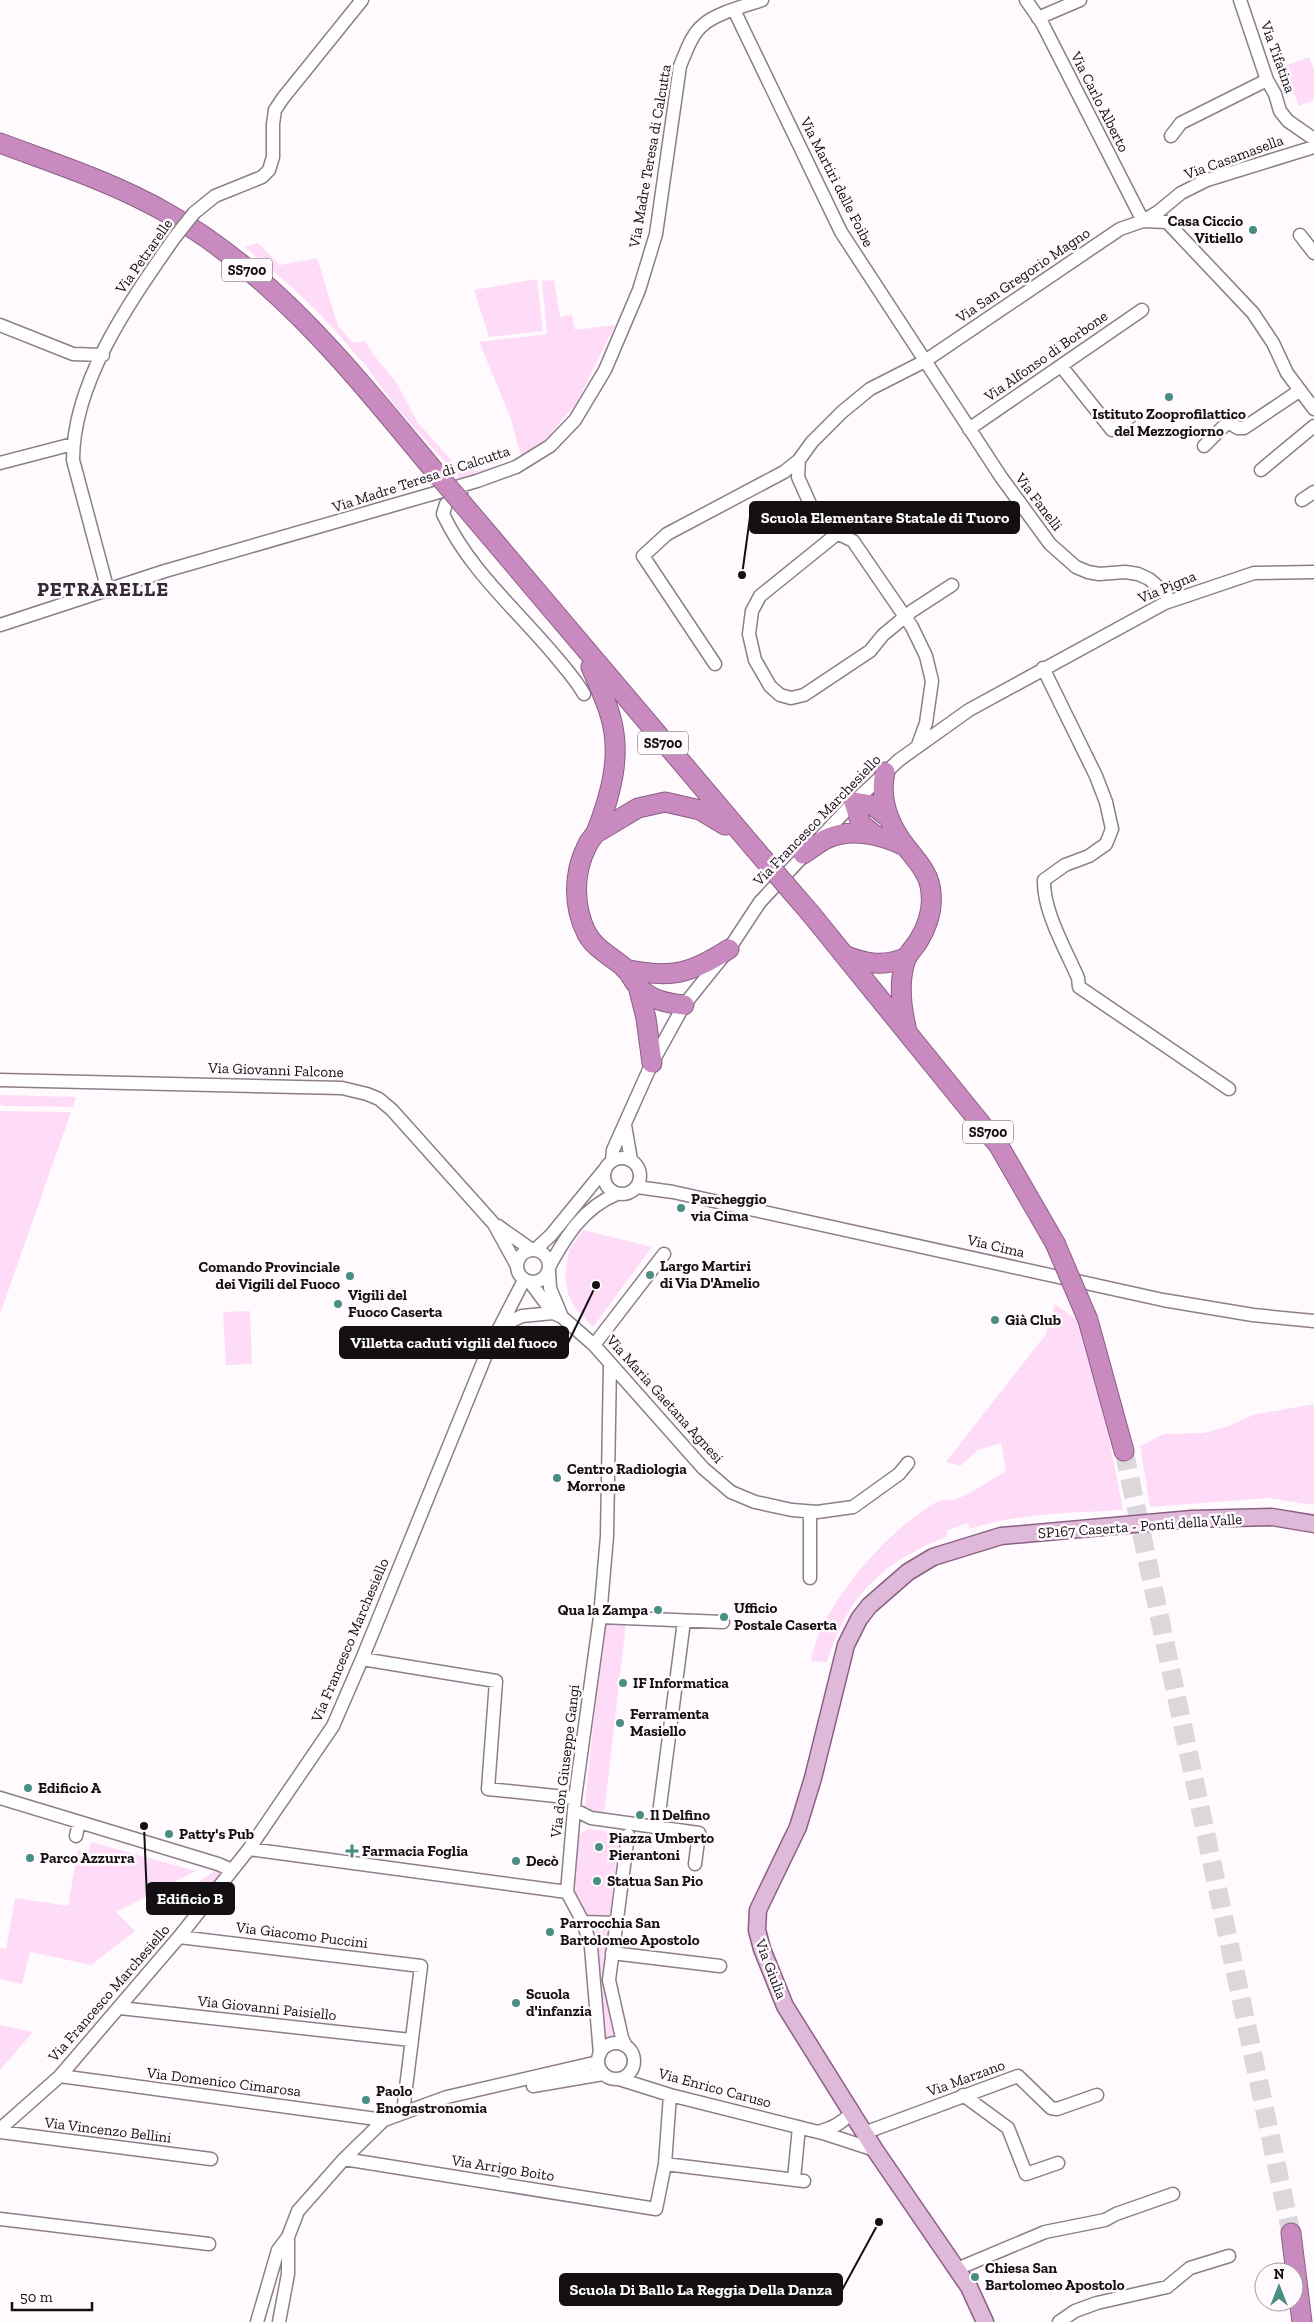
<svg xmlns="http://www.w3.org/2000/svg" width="1314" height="2322" viewBox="0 0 1314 2322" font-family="'Zilla Slab',serif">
  <rect width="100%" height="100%" fill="#fefafd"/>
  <path fill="#fedcf7" d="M 1309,57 L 1314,70 L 1314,100 L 1299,106 L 1283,67 Z
    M 258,243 L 280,265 L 317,258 L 338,326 L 353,343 L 365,341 L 373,354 L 396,382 L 418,423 L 453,462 L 460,468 L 475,471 L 504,465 L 461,480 L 396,407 L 366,366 L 322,316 L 285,281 L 245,247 Z
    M 537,279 L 543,331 L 489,337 L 474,290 Z
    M 554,280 L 560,317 L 572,315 L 575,330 L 615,325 L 576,404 L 546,439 L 521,456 L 510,416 L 479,342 L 547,334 L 542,281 Z
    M 0,1095 L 76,1097 L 73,1107 L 3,1106 L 0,1104 Z
    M 0,1111 L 71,1112 L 0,1314 Z
    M 583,1230 L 652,1247 L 593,1327 L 575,1308 L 568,1294 L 565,1275 L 569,1250 Z
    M 1055,1304 L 1080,1322 L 1101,1396 L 1123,1510 C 1071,1513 1019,1513 969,1529 L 968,1523 L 948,1530 L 946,1537 C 882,1562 847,1596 827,1662 L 811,1661 C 820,1606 888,1529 937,1502 C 942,1499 950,1501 956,1499 C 973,1493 990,1480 1006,1471 L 1001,1443 L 978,1450 L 960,1466 L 946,1462 L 1046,1334 Z
    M 250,1311 L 252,1364 L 226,1365 L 223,1312 Z
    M 1314,1404 L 1314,1505 L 1268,1498 L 1150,1507 L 1140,1446 L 1164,1434 L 1204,1433 L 1229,1426 L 1253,1415 Z
    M 604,1622 L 626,1623 L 604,1815 L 584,1813 Z
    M 589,1829 L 612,1832 L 619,1839 L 610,1918 L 587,1917 L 572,1892 L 578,1835 Z
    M 91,1842 L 196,1871 L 116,1912 L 135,1931 L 91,1965 L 30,1952 L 22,1984 L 0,1979 L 0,1948 L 6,1949 L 15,1899 L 16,1898 L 68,1906 L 78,1849 L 88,1853 Z
    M 219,1868 L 227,1872 L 202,1897 L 191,1887 Z
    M 593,1931 L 609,1931 L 618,2041 L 602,2043 L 601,1973 Z
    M 0,2025 L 33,2032 L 0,2070 Z"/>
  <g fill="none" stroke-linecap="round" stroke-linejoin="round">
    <path stroke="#dbd7da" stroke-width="19" stroke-dasharray="19 9" stroke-linecap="butt" d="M 1124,1451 L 1291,2233"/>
    <g stroke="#8d7e8a" stroke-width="15">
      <path id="minor" d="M 1026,0 L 1042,23 L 1143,221
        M 1240,0 L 1267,80 L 1275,94 L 1280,111 L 1288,121 L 1314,139
        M 734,10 L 841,232 L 1001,477 L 1050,544 L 1076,567 L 1088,572 L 1099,574 L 1125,572 L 1138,574 L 1149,579 L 1162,590 L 1170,601
        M 1038,18 L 1080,0
        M 1171,136 L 1181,123 L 1267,80
        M 194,213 L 215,196 L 262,177 L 269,170 L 273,157 L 273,124 L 275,110 L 283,98 L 362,0
        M 1143,221 L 1167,222 L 1253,313 L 1273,343 L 1287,373 L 1314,409
        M 1300,235 L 1314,253
        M 0,325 L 73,354 L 103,355
        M 1061,366 L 1112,430 L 1130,417
        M 969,429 L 1142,310
        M 1204,446 L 1228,422 L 1238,428 L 1244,428 L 1299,391
        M 0,463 L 73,444
        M 1261,470 L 1314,426
        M 461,493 L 446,504 L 443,514 C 469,570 517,610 556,657 C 566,669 576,680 584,694
        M 1302,500 L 1314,492
        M 838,533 L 760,596 L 752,611 L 749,634 L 755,660 L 770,686 L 780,695 L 791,698 L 804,695 L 870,651 L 883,635 L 912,611 L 952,585
        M 108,591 L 73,460 C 73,381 131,300 175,237
        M 0,625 L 165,571 L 477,481 L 516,467 L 550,446 L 575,420 L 605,370 L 639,290 L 656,234 L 680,66 C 686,52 691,35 703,25 C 716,13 745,6 762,0
        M 715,664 L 643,556 L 667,534 L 784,472 L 799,460
        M 1043,668 L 1096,776 L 1106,802 L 1112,829 L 1106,844 L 1089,856 L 1065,865 L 1044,880 C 1043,911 1066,950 1078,978 L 1079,987 L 1229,1089
        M 918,745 L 926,723 L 932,681 L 926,656 L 912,627 L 853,541 L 831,530 L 815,515 L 798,477 L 799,460 L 812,442 L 842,412 L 870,389 L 925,361 L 1120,229 L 1143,221 L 1158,212 L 1181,193 L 1207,180 L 1314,147
        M 0,1080 L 342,1088 L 367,1094 L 379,1099 L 392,1110 L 494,1224 L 517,1266
        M 625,1125 L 631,1160
        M604 1176a18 18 0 1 1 36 0a18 18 0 1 1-36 0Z
        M 612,1160 L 613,1150 L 652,1063 L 684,1005 L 729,949 L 760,902 L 854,802 L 899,760 L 969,710 L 1165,603 L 1254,573 L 1314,572
        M 637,1187 L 673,1192 L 1163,1300 L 1253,1315 L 1314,1321
        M 498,1226 L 532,1250
        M 535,1250 L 551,1235 L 605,1169
        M517 1266a16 16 0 1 1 32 0a16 16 0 1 1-32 0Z
        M 549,1267 C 566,1236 584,1207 617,1194
        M 549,1271 L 550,1288 L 562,1317
        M 530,1282 L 553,1313 L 562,1317 L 594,1345 L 703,1468 L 731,1492 L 755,1502 L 792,1510 L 817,1512 L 853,1507 L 899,1474 L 908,1463
        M 501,1326 L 522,1316 L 553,1313
        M 594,1345 L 664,1254
        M 810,1512 L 810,1578
        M 600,1617 L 723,1622
        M 362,1659 L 496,1681 L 488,1789 L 575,1798
        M 0,1798 L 218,1864 L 232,1870
        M 575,1810 L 591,1818 L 699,1833 L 695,1864
        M 657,1829 L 684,1621
        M 76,1836 L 79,1822
        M 249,1849 L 567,1892
        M 583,1922 L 617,1923
        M 179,1937 L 421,1966 L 403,2112
        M 612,1953 L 720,1966
        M 120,2008 L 411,2040
        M598 2061a18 18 0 1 1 36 0a18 18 0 1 1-36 0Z
        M 626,2046 L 622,2038 L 609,1980 L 628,1835
        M 600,2054 L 591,1947 L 583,1922 L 567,1892 L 575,1798 L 600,1617 L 607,1536 L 610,1363
        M 60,2076 L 384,2120
        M 619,2079 L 670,2095 L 826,2134 L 875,2150
        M 533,2086 L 603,2074
        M 963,2095 L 1008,2128 L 1026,2174 L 1058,2163
        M 0,2129 L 60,2076 L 179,1937 L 249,1849 L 333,1726 L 362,1659 L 488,1350 L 524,1280
        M 0,2132 L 211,2159
        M 818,2132 C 832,2128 841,2124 851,2113
        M 864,2133 L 1018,2076 L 1051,2108 L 1057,2109 L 1097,2095
        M 344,2159 L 656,2209 L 665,2164 L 670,2095
        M 665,2164 L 804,2181
        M 794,2179 L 799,2127
        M 0,2219 L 209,2244
        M 957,2269 L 1045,2232 L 1105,2220 L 1116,2214 L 1173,2194
        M 257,2322 L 278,2250 L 288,2237 L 298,2211 L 344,2159 L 384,2120 L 447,2097 L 598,2062
        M 279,2322 L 288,2274 L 288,2237
        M 1059,2322 L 1075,2311 L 1097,2303 L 1167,2287 L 1190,2268 L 1229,2256"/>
    </g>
    <g stroke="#8a5f83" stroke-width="19">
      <path id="major" d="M 985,2322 L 969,2287 L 875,2150 L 785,2006 L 762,1949 L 757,1930 L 758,1910 L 798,1827 L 813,1778 L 846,1645 L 859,1619 L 869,1606 L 908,1572 L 933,1557 L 1001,1536 L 1192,1519 L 1272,1517 L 1314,1524"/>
    </g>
    <g stroke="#8a5f83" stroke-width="21">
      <path id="highway" d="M 0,143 C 56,164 115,183 167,213 C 278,276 357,378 437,474
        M 461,502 L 754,848
        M 591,667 C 604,698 617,721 615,757 C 614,781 606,807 597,830 C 595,836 589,840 587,846 C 573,873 573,907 587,934 C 596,950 613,957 626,969 C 630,974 633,980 637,985 C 649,1000 666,1003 684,1005
        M 885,772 C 879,799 889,825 906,847 C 917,861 930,874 931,893 C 933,910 928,925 919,940 C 915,947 909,952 906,959 C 898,981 901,1005 906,1027
        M 596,833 L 638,808 L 665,802 L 700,810 L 725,825
        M 875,835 L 861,824 L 854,802 L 872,805 L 889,818
        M 803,854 C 811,849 818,843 826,839 C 851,827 882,835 905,846
        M 811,914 L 999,1146 L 1055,1243
        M 844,955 C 866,964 885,967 907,957
        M 625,969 C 671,979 690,974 729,949
        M 638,986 L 646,1018 L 652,1063
        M 1088,1320 L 1124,1451
        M 1291,2233 L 1302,2322"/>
    </g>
    <use href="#minor" stroke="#fff" stroke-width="12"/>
    <use href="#major" stroke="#dfb9d9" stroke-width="16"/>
    <use href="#highway" stroke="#c98abf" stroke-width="19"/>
    <g stroke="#8d7e8a" stroke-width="15" stroke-linecap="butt">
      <path id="minor-bridge" d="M 175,237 L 194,213"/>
    </g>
    <g stroke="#8a5f83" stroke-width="21" stroke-linecap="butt">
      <path id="highway-bridge" d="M 437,474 L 461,502
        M 754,848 L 811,914
        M 1055,1243 L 1088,1320"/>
    </g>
    <use href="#minor-bridge" stroke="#fff" stroke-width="12"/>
    <use href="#highway-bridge" stroke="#c98abf" stroke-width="19"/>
  </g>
  <g fill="#498d83" stroke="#fefafd" stroke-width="2">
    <circle cx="1253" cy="230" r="5"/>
    <circle cx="1169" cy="397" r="5"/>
    <circle cx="681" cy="1208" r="5"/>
    <circle cx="650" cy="1275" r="5"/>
    <circle cx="350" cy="1276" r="5"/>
    <circle cx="338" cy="1304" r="5"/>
    <circle cx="995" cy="1320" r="5"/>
    <circle cx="557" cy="1478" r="5"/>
    <circle cx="658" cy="1610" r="5"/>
    <circle cx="724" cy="1617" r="5"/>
    <circle cx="623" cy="1683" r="5"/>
    <circle cx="620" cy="1723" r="5"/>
    <circle cx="28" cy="1788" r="5"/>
    <circle cx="640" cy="1815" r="5"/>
    <circle cx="169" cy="1834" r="5"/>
    <circle cx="599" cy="1847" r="5"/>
    <path d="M349.5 1843.5h5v5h5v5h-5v5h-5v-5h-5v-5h5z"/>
    <circle cx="30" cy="1858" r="5"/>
    <circle cx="516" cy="1861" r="5"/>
    <circle cx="597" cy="1881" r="5"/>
    <circle cx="550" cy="1932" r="5"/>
    <circle cx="516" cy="2003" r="5"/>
    <circle cx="366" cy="2100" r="5"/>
    <circle cx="975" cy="2277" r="5"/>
  </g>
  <g text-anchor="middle" stroke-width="5" stroke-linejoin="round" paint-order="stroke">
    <g fill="#fefafd" stroke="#5a5659" stroke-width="1">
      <rect x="222" y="258.5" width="50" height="23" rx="4"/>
      <rect x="638" y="731.5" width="50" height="23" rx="4"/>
      <rect x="963" y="1120.5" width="50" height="23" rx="4"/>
    </g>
    <g font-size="14" font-weight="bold" fill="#140f13">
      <text x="247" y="275">SS700</text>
      <text x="663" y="748">SS700</text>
      <text x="988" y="1137">SS700</text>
    </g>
    <g font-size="15" fill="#140f13" stroke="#fefafd">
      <text transform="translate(1278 57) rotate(70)" y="5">Via Tifatina</text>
      <text transform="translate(1100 102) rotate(63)" y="5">Via Carlo Alberto</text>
      <text transform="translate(650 156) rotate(-80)" y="5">Via Madre Teresa di Calcutta</text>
      <text transform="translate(1234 157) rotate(-20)" y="5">Via Casamasella</text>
      <text transform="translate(837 182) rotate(63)" y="5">Via Martiri delle Foibe</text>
      <text transform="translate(144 256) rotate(-55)" y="5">Via Petrarelle</text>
      <text transform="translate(1023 275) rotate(-34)" y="5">Via San Gregorio Magno</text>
      <text transform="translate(1046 356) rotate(-35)" y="5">Via Alfonso di Borbone</text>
      <text transform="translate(421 479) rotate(-18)" y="5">Via Madre Teresa di Calcutta</text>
      <text transform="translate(1039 502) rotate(53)" y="5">Via Fanelli</text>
      <text transform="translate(1167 587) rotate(-23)" y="5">Via Pigna</text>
      <text transform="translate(817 820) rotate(-46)" y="5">Via Francesco Marchesiello</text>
      <text transform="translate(276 1070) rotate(2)" y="5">Via Giovanni Falcone</text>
      <text transform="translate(996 1246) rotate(13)" y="5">Via Cima</text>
      <text transform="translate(665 1399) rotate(48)" y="5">Via Maria Gaetana Agnesi</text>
      <text transform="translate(1140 1526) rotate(-4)" y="5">SP167 Caserta - Ponti della Valle</text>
      <text transform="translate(350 1640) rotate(-67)" y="5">Via Francesco Marchesiello</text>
      <text transform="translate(565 1761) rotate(-83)" y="5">Via don Giuseppe Gangi</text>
      <text transform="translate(302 1935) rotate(7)" y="5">Via Giacomo Puccini</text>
      <text transform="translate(771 1969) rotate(69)" y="5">Via Giulia</text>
      <text transform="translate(109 1993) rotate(-49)" y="5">Via Francesco Marchesiello</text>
      <text transform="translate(267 2008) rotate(6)" y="5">Via Giovanni Paisiello</text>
      <text transform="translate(966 2078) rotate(-20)" y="5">Via Marzano</text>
      <text transform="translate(224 2082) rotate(7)" y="5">Via Domenico Cimarosa</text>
      <text transform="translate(715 2088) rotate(15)" y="5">Via Enrico Caruso</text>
      <text transform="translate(108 2130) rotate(7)" y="5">Via Vincenzo Bellini</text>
      <text transform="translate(503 2168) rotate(9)" y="5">Via Arrigo Boito</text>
    </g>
    <g font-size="15" font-weight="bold" fill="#140f13" stroke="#fefafd" text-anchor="start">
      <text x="1243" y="226" text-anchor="end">Casa Ciccio<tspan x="1243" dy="17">Vitiello</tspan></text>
      <text x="1169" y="419" text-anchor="middle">Istituto Zooprofilattico<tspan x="1169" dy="17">del Mezzogiorno</tspan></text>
      <text x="691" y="1204">Parcheggio<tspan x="691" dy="17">via Cima</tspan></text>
      <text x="660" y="1271">Largo Martiri<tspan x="660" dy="17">di Via D'Amelio</tspan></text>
      <text x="340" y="1272" text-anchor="end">Comando Provinciale<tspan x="340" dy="17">dei Vigili del Fuoco</tspan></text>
      <text x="348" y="1300">Vigili del<tspan x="348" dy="17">Fuoco Caserta</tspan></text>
      <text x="1005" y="1325">Già Club</text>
      <text x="567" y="1474">Centro Radiologia<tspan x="567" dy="17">Morrone</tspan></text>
      <text x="734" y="1613">Ufficio<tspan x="734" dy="17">Postale Caserta</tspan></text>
      <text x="648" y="1615" text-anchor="end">Qua la Zampa</text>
      <text x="633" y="1688">IF Informatica</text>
      <text x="630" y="1719">Ferramenta<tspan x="630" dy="17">Masiello</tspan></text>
      <text x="38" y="1793">Edificio A</text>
      <text x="650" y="1820">Il Delfino</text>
      <text x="179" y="1839">Patty's Pub</text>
      <text x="609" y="1843">Piazza Umberto<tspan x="609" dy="17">Pierantoni</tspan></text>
      <text x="362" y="1856">Farmacia Foglia</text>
      <text x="40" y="1863">Parco Azzurra</text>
      <text x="526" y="1866">Decò</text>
      <text x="607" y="1886">Statua San Pio</text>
      <text x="560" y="1928">Parrocchia San<tspan x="560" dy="17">Bartolomeo Apostolo</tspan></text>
      <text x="526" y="1999">Scuola<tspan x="526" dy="17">d'infanzia</tspan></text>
      <text x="376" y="2096">Paolo<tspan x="376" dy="17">Enogastronomia</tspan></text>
      <text x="985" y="2273">Chiesa San<tspan x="985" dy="17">Bartolomeo Apostolo</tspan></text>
    </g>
    <g font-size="20" font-weight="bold" letter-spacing="1" fill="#372a35" stroke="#fefafd">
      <text x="103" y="596">PETRARELLE</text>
    </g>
  </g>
  <path fill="none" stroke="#140f13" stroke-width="2" d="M742 575L750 517M596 1285L568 1343M144 1826L147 1899M879 2222L842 2290"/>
  <g fill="#140f13" stroke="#fefafd" stroke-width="2">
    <circle cx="742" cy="575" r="5"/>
    <circle cx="596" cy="1285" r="5"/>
    <circle cx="144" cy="1826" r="5"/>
    <circle cx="879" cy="2222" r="5"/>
  </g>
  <g fill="#140f13" stroke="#140f13" stroke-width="2">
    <rect x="750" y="502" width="269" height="31" rx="5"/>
    <rect x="340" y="1327" width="228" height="31" rx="5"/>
    <rect x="147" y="1883" width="87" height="31" rx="5"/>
    <rect x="560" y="2274" width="282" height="31" rx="5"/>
  </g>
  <g font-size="16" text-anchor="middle" font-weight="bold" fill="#fff">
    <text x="885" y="523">Scuola Elementare Statale di Tuoro</text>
    <text x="454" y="1348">Villetta caduti vigili del fuoco</text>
    <text x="190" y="1904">Edificio B</text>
    <text x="701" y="2295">Scuola Di Ballo La Reggia Della Danza</text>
  </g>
  <g transform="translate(1279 2287)"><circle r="24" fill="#fefafd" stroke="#a09c9f"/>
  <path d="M0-4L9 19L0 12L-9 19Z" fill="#498d83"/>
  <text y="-8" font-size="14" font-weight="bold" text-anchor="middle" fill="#140f13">N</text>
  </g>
  <path d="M12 2302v8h80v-8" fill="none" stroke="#140f13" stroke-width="2.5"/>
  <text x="20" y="2302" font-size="15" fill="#140f13" stroke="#fefafd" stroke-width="4" paint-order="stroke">50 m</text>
</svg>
